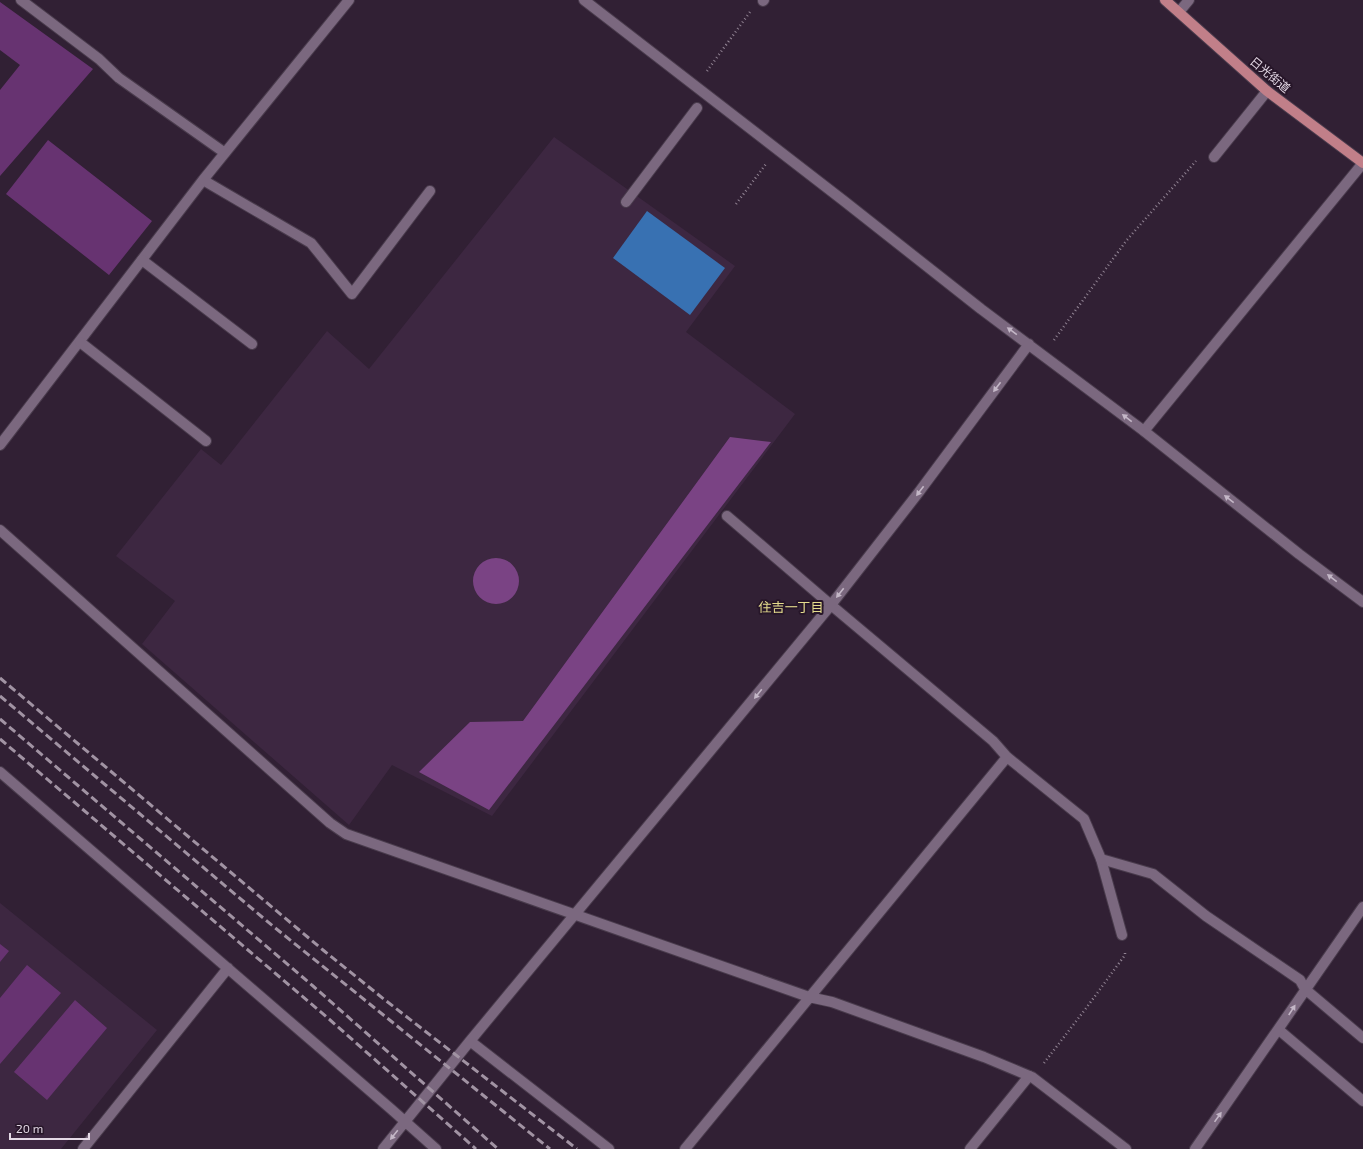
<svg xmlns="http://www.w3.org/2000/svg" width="1363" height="1149" viewBox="0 0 1363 1149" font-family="'Exo 2','Noto Sans JP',sans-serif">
  <rect width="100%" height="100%" fill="#312034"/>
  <path fill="#3d2741" d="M 554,137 L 735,266 L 686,332 L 795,414 L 492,816 L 392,765 L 349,825 L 142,644 L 175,601 L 116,556 L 201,449 L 221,465 L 327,331 L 369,369 Z
    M 0,903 L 157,1030 L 61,1149 L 0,1149 Z"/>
  <path fill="#673371" d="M 0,2 L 93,69 L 0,176 L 0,90 L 20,65 L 0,50 Z
    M 48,140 L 152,221 L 109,275 L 6,194 Z
    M 0,944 L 9,951 L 0,962 Z
    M 27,965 L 61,993 L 0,1064 L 0,998 Z
    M 75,1000 L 107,1028 L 47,1100 L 14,1072 Z"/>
  <path fill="#7a4384" d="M 730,437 L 771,442 L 489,810 L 419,772 L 470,722 L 523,721 Z
    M473 581a23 23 0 1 1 46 0a23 23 0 1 1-46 0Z"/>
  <path fill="#3871b2" d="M 647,211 L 725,268 L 690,315 L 613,258 Z"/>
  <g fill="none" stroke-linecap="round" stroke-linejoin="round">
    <g stroke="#493b4c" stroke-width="12">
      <path id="service" d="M 21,0 L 99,59 L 119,78 L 225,153
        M 763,1 L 764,0
        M 1214,157 L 1267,91
        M 203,180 L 311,243 L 352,294 L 430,191
        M 626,202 L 697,108
        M 1144,431 L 1363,163
        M 0,445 L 203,180 L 349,0
        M 1101,859 L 1122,935
        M 1279,1030 L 1363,1101
        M 970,1149 L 1029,1076"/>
    </g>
    <g stroke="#493b4c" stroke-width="12">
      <path id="minor" d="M 584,0 L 844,201 L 981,309 L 1144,431 L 1299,554 L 1363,602
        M 1179,12 L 1189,0
        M 142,260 L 252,344
        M 80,342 L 206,441
        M 727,516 L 831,605 L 993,741 L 1007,757 L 1084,819 L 1101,859 L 1153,874 L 1206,916 L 1300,980 L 1305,989 L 1363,1038
        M 0,530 L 330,823 L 346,834 L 809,997 L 832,1002 L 984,1057 L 1032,1077 L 1126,1149
        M 0,772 L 391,1109 L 436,1149
        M 470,1041 L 609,1149
        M 83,1149 L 228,968
        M 383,1149 L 470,1041 L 831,605 L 919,492 L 1029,344
        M 685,1149 L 1007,757
        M 1195,1149 L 1363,907"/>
    </g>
    <g stroke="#493b4c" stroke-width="12">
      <path id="primary" d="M 1165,0 L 1267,91 L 1363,163"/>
    </g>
    <path stroke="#928494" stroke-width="2.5" stroke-dasharray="1 3" stroke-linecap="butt" d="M 707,71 L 750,12
      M 736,204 L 766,164
      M 1054,340 L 1126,241 L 1196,161
      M 1044,1063 L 1087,1007 L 1125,955 L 1125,953"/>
    <use href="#service" stroke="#7b687f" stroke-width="10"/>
    <use href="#minor" stroke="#7b687f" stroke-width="10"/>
    <use href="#primary" stroke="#c17f89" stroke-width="10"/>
    <path stroke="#a193a3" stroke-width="3" stroke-dasharray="8 4" stroke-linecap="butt" d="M 0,678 L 323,950 L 385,1000 L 577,1149
      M 0,696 L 274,927 L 550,1149
      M 0,719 L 313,986 L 498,1149
      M 0,739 L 329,1019 L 476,1149"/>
  </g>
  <defs><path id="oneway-solid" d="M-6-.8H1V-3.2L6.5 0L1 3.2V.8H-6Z"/></defs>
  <g fill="#c4b7c7">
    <use href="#oneway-solid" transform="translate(1012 331) rotate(-144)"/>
    <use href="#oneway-solid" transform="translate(997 387) rotate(127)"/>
    <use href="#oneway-solid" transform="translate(1127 418) rotate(-143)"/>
    <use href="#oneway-solid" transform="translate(920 491) rotate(127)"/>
    <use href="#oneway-solid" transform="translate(1229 499) rotate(-142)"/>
    <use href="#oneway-solid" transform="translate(1332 578) rotate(-143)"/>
    <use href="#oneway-solid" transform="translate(840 593) rotate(128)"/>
    <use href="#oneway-solid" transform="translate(758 694) rotate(129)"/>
    <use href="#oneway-solid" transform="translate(1292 1010) rotate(-57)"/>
    <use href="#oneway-solid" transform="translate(1218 1117) rotate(-55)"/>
    <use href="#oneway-solid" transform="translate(394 1135) rotate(129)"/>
  </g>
  <g text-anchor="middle" stroke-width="4" stroke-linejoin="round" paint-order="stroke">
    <g font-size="12" fill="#e4d9e6" stroke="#271629">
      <text transform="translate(1270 75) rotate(40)" y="4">日光街道</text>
    </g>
    <g font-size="13" fill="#e6dd8e" stroke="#271629">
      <text x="791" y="612">住吉一丁目</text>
    </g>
  </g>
  <path d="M10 1133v6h79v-6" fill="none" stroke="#e4d9e6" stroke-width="2"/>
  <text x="16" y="1133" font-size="12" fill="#e4d9e6" stroke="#271629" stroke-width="3" paint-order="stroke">20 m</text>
</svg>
